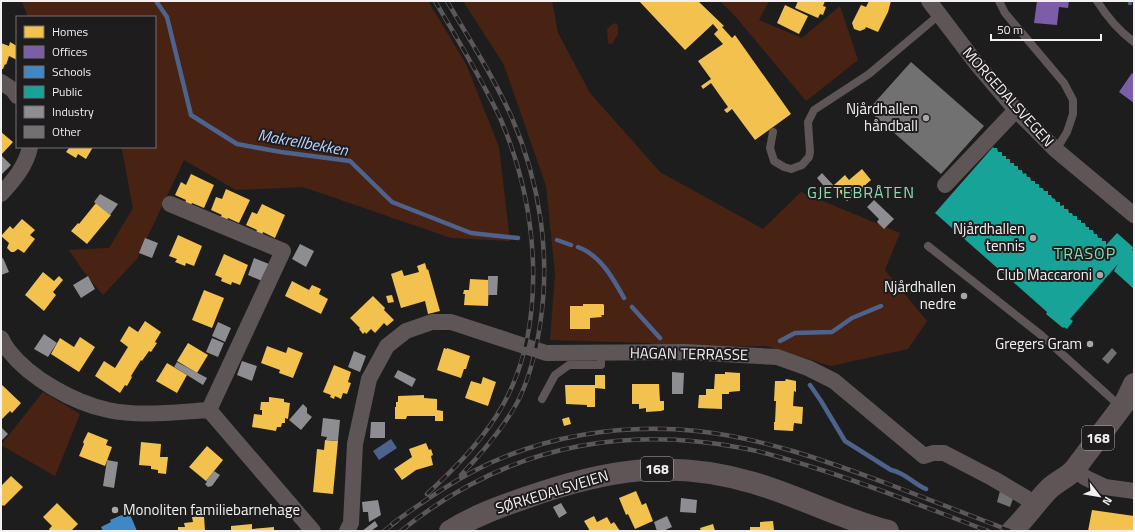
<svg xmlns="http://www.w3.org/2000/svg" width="1135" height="532" viewBox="0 0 1135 532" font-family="'Titillium Web',sans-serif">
  <rect width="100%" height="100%" fill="#1e1d1e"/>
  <path fill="#482313" d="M 22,1 L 428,1 L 466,64 L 499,147 L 510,241 L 451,238 L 303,187 L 236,190 L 184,160 L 137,259 L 103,295 L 81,268 L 69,250 L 109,248 L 133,208 L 122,150 L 120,147 L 155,147 L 155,17 L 28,17 Z
    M 463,1 L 552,1 L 558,33 L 590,93 L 660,172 L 763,229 L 801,192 L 900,233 L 885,270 L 927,321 L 908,349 L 831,366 L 766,346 L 678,348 L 648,343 L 550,340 L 555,274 L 546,186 L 504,65 Z
    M 720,1 L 769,1 L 759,20 L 802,38 L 840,6 L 858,60 L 806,101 L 735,16 Z
    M 614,23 L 618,25 L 618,34 L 612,44 L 608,43 L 607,29 Z
    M 43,392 L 80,414 L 55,476 L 1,445 Z"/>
  <path fill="#4d628d" d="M 391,439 L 397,448 L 379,460 L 373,451 Z"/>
  <path fill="#f2c14e" d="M 639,1 L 698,1 L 724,26 L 722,27 L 732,38 L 735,35 L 791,114 L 755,140 L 732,109 L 727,113 L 724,110 L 728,107 L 711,83 L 703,89 L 701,86 L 711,79 L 698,61 L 723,44 L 714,34 L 718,30 L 713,24 L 685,50 Z
    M 798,1 L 825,1 L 823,6 L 826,7 L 823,15 L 820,14 L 818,18 L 795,8 Z
    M 869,1 L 891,1 L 888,12 L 878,32 L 866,27 L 865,29 L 860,31 L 854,29 L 852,23 L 861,5 L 866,7 Z
    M 785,5 L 808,16 L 799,34 L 777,23 Z
    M 10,42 L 17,46 L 17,60 L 9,56 L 6,65 L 5,64 L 3,69 L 1,69 L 1,43 L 9,46 Z
    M 1,132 L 13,142 L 1,155 Z
    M 67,147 L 93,147 L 86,159 L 78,154 L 76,158 L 66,152 L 69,148 Z
    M 862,169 L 871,180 L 863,187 L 865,190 L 860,195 L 857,192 L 847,201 L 834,185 L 845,175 L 849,180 Z
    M 191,174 L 214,185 L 204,208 L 192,203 L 191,205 L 185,203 L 186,200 L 175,195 L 181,182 L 186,185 Z
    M 226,189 L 250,200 L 239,223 L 228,218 L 227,220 L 220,217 L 222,215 L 211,210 L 216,197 L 222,199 Z
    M 96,203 L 111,215 L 87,244 L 71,231 L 78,223 L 79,224 Z
    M 262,204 L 285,215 L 275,238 L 263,232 L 262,235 L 256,232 L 257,230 L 246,225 L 252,212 L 257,214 Z
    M 22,219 L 35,230 L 30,235 L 35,239 L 24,253 L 18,249 L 14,252 L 11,252 L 7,248 L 9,243 L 1,236 L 10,226 L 13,229 Z
    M 178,235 L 202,246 L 194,266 L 186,263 L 185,266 L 175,262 L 177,259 L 169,256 Z
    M 224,254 L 248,265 L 240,285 L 232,282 L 231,285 L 221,281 L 222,278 L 215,275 Z
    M 425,263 L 427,270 L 428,269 L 440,311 L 428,314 L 425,301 L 401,308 L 391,274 L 402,270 L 404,276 L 419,272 L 417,266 Z
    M 43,272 L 54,281 L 59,276 L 63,280 L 53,292 L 56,295 L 44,311 L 25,295 Z
    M 470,279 L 489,280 L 488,306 L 464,305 L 465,294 L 463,294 L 464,290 L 469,290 Z
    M 292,281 L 309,290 L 312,285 L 321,289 L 319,294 L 328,299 L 321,314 L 285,296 Z
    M 204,290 L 224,298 L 212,328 L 192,320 Z
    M 392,295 L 394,302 L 388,303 L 386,296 Z
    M 373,296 L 385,308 L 384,310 L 394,320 L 387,326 L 384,323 L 375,333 L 371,329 L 366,334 L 365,332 L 363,334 L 359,329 L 360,328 L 350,318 Z
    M 583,304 L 603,304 L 604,305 L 604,315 L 601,315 L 602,317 L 590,318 L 590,329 L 570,329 L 570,306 L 583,306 Z
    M 145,321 L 161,332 L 155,342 L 157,343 L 151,352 L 149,351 L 142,361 L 141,360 L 131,376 L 132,377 L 127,386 L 125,385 L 120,393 L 95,376 L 104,361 L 115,368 L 128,347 L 120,341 L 129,326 L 138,332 Z
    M 80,337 L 95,347 L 79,372 L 51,354 L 60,338 L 74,347 Z
    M 188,343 L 208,355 L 197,373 L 177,361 Z
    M 267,346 L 286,353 L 288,347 L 303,353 L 293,378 L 279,373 L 280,370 L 261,363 Z
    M 444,348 L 447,349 L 447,348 L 470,356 L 466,369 L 464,369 L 461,378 L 437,370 Z
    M 167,363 L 187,375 L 177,393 L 156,381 Z
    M 334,365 L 351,372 L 348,382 L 351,383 L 347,394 L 343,393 L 341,399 L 335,396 L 334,399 L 330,397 L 331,395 L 323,392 Z
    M 725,372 L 740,373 L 740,391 L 729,392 L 729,394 L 722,394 L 722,409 L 698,408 L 699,395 L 706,395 L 706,389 L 714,389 L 715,374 L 725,374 Z
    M 595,375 L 605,375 L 605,389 L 595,388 L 595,407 L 587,407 L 587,405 L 566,404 L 565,385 L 595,385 Z
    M 483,377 L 496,382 L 488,406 L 465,398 L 471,381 L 481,384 Z
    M 786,379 L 796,381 L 796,392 L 794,391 L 793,406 L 803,407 L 802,424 L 794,423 L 793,431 L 774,430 L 774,422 L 775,422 L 776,401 L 774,401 L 775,381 L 785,381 Z
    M 1,384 L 21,403 L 12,413 L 10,411 L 1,420 Z
    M 632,384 L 659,384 L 660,401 L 664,401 L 664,410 L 661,411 L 646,412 L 646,408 L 639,409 L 639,404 L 632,404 Z
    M 424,395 L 424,398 L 437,399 L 437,410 L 443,411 L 443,421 L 435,421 L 435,416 L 407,416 L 406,419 L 395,419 L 395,407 L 396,407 L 396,402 L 398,402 L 398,396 Z
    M 269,397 L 284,399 L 284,402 L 290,403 L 288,419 L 285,418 L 285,423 L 282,423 L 281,427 L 277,427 L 276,431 L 252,427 L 254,414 L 262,415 L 262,410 L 260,410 L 261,402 L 269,402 Z
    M 569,417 L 571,424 L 564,426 L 562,419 Z
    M 88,432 L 108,440 L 106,445 L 112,447 L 105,466 L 79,456 L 84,444 L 83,442 Z
    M 325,440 L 338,441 L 333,494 L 313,492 L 317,449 L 324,450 Z
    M 141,442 L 161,444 L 160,457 L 168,457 L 166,474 L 158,473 L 158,470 L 151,469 L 151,466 L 139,465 Z
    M 426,443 L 429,450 L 431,449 L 433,455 L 431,456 L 433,465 L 416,470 L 402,480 L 394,469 L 412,457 L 409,449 Z
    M 207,446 L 223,460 L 206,481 L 189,467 Z
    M 11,476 L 23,487 L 4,506 L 3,505 L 1,507 L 1,486 Z
    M 636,491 L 642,505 L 646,503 L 653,521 L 635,529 L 628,514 L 626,515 L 619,498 Z
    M 57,503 L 78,524 L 71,531 L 51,531 L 49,529 L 52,526 L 43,517 Z
    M 1092,510 L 1134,516 L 1134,531 L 1088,531 Z
    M 204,516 L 205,531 L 178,531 L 178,527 L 185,527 L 184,523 L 193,522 L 192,517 Z
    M 594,516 L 597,522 L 607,517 L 611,524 L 614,522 L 620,531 L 590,531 L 584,521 Z
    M 773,521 L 774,530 L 750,531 L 750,527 L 760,527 L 760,522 Z
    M 252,524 L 252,529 L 274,527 L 274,531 L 231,531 L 231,526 Z
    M 713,524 L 715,531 L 701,531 L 700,528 Z"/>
  <path fill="#7b5ea7" d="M 1037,1 L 1069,1 L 1068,8 L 1059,7 L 1057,25 L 1034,23 Z
    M 1132,73 L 1134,75 L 1134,103 L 1119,92 Z"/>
  <path fill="#3f88c5" d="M 129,512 L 137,531 L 103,531 L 101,527 L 111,522 L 110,520 Z"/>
  <path fill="#17a398" d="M 993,147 L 994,148 L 997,148 L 998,152 L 1002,152 L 1002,156 L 1006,156 L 1006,159 L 1010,159 L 1010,163 L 1014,163 L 1014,166 L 1018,166 L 1018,170 L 1022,170 L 1023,174 L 1026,173 L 1027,177 L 1030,177 L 1031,181 L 1035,181 L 1035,184 L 1039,184 L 1039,188 L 1043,188 L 1044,191 L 1048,191 L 1048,195 L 1051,195 L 1052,198 L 1055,199 L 1056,202 L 1060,202 L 1060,206 L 1064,205 L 1064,209 L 1068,209 L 1069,213 L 1072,213 L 1073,216 L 1077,216 L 1077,220 L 1081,220 L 1081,223 L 1085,223 L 1086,227 L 1089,227 L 1089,230 L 1093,230 L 1094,234 L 1097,234 L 1098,238 L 1102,238 L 1102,241 L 1106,241 L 1106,245 L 1117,233 L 1134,248 L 1132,250 L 1134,252 L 1134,289 L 1114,271 L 1118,264 L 1070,319 L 1073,321 L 1067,329 L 1064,327 L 1063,328 L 1046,314 L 1047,312 L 935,213 Z"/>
  <path fill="#8d8d92" d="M 2,156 L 11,165 L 2,174 L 1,173 Z
    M 822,173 L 834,186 L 828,191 L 817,178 Z
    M 100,194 L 118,204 L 110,215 L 94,202 Z
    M 874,200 L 894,219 L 884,229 L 877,222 L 879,219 L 867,207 Z
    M 145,238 L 158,243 L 152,258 L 139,253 Z
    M 300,244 L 314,251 L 306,267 L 292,259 Z
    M 3,258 L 9,272 L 1,275 L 1,259 Z
    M 254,258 L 269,264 L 262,281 L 248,275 Z
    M 88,276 L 95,289 L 81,298 L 73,285 Z
    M 488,276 L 498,276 L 497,295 L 488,295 Z
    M 218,322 L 231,328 L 225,342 L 212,336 Z
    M 44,334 L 57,343 L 48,357 L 34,349 Z
    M 212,338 L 224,343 L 218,357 L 206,352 Z
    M 354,351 L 366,356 L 360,372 L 348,367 Z
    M 242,361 L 257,366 L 252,381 L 237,375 Z
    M 177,362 L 207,378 L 203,385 L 174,367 Z
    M 398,370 L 416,379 L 412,387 L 394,377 Z
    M 672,372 L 684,373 L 683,394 L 672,394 Z
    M 303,404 L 307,408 L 307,413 L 312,417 L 301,430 L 289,420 Z
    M 323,418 L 340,420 L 338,441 L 326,440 L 327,437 L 321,436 Z
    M 371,422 L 385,422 L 385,438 L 370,438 Z
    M 1,427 L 8,434 L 1,441 Z
    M 107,460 L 118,462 L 114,488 L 103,486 Z
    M 214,471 L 220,475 L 212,486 L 208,487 L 205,484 L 207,482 L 206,481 Z
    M 681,498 L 697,500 L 696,513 L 680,512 Z
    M 378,500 L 381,515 L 369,522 L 368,512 L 363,512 L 362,502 Z
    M 561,503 L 567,513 L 559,518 L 553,507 Z
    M 667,516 L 672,527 L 663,531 L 657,531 L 654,522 Z
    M 375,521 L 378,526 L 371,531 L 362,531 Z"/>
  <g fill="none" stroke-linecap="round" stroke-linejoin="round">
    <path stroke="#4d628d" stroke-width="4.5" d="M 156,1 L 167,17 L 191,115 L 237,144 L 281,152 L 350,161 L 392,202 L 471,233 L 518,238
      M 1130,1 L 1130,3
      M 557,240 L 571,245
      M 578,247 C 600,255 613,278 624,298
      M 632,307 L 660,338
      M 780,341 L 795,333 L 832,332 L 852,318 L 881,306
      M 810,385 L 821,401 L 845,441 L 891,470 C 906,473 912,483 926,489"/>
  </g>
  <path fill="#727172" d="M 911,62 L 984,126 L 941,174 L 868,110 Z
    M 1112,348 L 1117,353 L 1108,364 L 1102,359 Z
    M 1000,491 L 1014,496 L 1010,507 L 997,502 Z"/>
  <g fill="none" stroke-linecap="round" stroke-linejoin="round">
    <path stroke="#5d5556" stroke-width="8" d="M 999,1 L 1005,13 L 1064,83 L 1073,100 L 1073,114 L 1067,132 L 1056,150
      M 1097,1 C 1107,17 1119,31 1134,42
      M 773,132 L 770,148 L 774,161 L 784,167 L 791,169 L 802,165 L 809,157 L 810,152 L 808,122 L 814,110 L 869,74 L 939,15
      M 928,246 L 1041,335 L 1121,407
      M 542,399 L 555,375 L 569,365 L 601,365 L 601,353"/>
    <path stroke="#5d5556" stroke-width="16" d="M 929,1 L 976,63 L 1016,110 L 1056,150 L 1134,215
      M 1,82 L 13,90 L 17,96
      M 945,185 L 1016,110
      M 1,194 C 14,180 26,166 30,147
      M 170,204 L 283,251 L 209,410
      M 1,338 C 3,342 6,347 9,351 C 30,378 74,403 108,410 C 140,417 176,412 209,410 L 313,531
      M 1074,470 L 1086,478 L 1105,487 L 1134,491
      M 347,531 L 351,523 L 355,444 L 369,379 L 387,346 L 406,331 L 432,322 L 451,322 L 546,353 L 685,352 L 777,357 L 808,368 L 834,381 L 924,456 L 933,453 L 944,453 L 994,479 L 1026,498"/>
    <path stroke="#5f5557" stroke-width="22" d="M 450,531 C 474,516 499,507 525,498 C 604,470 671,458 754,483 C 799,496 841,519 888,531
      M 1012,531 C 1026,518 1036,502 1049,489 C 1057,481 1067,478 1074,470 L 1126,401 L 1134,384"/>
    <g stroke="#5c585a" stroke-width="4.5">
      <path id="rail" d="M 447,1 C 469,39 494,77 512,118 C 540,183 551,255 540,325 C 536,351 530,377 518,401 C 503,429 483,452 461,475
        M 427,494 C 453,470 478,445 497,415 C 550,331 539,209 501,120 C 482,79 458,40 435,1
        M 392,524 C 418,505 444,487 472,472 C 540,436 621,423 697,431 C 764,438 829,462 891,485 C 931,500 971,516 1011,531
        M 384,531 L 397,521
        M 401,531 C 502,449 616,424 742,448 C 766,452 789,460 812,467 C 871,485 929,509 988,531"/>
    </g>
    <use href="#rail" stroke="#1f1c1e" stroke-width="3" stroke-dasharray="9" stroke-linecap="butt"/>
  </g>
  <g fill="#a8a6a7" stroke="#1f1c1e" stroke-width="1.5">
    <circle cx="926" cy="118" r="4"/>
    <circle cx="1033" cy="238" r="4"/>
    <circle cx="1100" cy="275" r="4"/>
    <circle cx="964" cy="296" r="4"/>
    <circle cx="1090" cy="344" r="4"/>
    <circle cx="115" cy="510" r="4"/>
  </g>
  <g text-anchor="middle" stroke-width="4" stroke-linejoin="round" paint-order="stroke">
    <g fill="#1f1c1e" stroke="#b3b0b2" stroke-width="1">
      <rect x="1082" y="426" width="32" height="24" rx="3"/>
      <rect x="641" y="457" width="32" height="24" rx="3"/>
    </g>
    <g font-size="14" font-weight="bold" fill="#f2f0f1">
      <text x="1098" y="443">168</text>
      <text x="657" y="474">168</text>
    </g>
    <g font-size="15" fill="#f2f0f1" stroke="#1f1c1e">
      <text transform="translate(1008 97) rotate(48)" y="5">MORGEDALSVEGEN</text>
      <text transform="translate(689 354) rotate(1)" y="5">HAGAN TERRASSE</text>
      <text transform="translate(552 492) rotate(-17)" y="5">SØRKEDALSVEIEN</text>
    </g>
    <g font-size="15" fill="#f2f0f1" stroke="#1f1c1e" text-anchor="end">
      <text x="918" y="114">Njårdhallen<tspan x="918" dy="17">håndball</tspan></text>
      <text x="1025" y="234">Njårdhallen<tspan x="1025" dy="17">tennis</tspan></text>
      <text x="1092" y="280">Club Maccaroni</text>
      <text x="956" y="292">Njårdhallen<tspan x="956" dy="17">nedre</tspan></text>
      <text x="1082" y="349">Gregers Gram</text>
      <text x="123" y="515" text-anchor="start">Monoliten familiebarnehage</text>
    </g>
    <g font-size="16" font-style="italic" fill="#bad0fc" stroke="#1f1c1e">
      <text transform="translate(303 142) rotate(10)" y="6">Makrellbekken</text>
    </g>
    <g font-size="16" letter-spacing="1" fill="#8adcb2" stroke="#1f1c1e">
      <text x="861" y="198">GJETEBRÅTEN</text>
      <text x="1085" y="259">TRASOP</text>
    </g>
  </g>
  <rect width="1135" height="532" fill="none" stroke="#f2f0f1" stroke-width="4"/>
  <rect x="16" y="16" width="140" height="132" fill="#1f1c1e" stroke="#737172"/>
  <rect x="24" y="26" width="20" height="12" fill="#f2c14e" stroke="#737172"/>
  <text x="52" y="36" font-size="12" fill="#f2f0f1">Homes</text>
  <rect x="24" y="46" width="20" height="12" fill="#7b5ea7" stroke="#737172"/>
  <text x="52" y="56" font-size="12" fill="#f2f0f1">Offices</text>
  <rect x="24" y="66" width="20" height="12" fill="#3f88c5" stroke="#737172"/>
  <text x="52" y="76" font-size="12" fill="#f2f0f1">Schools</text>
  <rect x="24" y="86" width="20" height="12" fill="#17a398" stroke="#737172"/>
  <text x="52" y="96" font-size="12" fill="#f2f0f1">Public</text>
  <rect x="24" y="106" width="20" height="12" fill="#8d8d92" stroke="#737172"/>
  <text x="52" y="116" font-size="12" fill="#f2f0f1">Industry</text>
  <rect x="24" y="126" width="20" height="12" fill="#727172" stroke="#737172"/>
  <text x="52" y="136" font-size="12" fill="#f2f0f1">Other</text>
  <g transform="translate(1099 496) rotate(121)" stroke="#1f1c1e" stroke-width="3" paint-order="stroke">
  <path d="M0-3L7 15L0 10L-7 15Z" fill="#f2f0f1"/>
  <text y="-6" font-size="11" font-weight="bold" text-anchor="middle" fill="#f2f0f1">N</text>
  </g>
  <path d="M991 34v6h110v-6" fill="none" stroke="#f2f0f1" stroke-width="2"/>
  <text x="997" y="34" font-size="12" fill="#f2f0f1" stroke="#1f1c1e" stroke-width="3" paint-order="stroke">50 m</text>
</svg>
